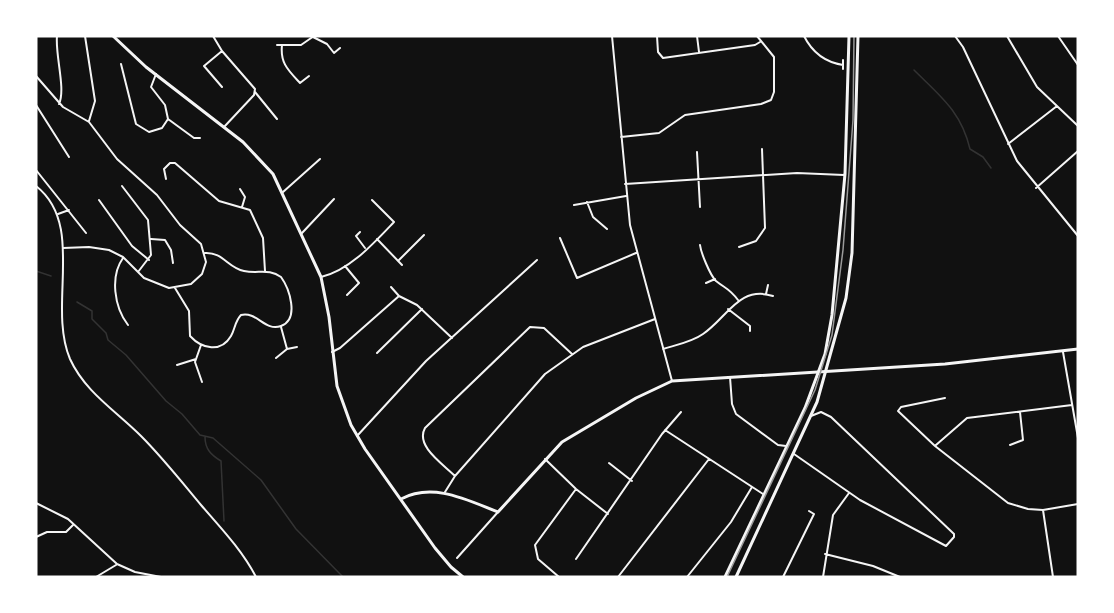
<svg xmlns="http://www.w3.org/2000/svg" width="1114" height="613" viewBox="0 0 1114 613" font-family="Manrope,sans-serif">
  <rect width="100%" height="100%" fill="#111"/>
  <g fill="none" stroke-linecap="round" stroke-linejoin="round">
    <path stroke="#333" stroke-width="1.5" d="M 914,70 C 940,96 961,111 970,149 L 983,157 L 991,168
      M 36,271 L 51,276
      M 77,302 L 92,311 L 92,319 L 106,333 L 108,340 L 126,355 L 166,401 L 182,414 L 200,435 L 213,438 L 261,480 L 296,529 L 343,577
      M 205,437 C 205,449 211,455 221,461 L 224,521"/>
    <path stroke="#f5f5f5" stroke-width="2" d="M 57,36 C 55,55 66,89 59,104
      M 85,36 L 95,101 L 89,121
      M 213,36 L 222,51 L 255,89 L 254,95 L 224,127
      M 612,36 L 630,225 L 672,381
      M 657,36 L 658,52 L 663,58 L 755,45 L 760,42
      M 697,36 L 699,52
      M 804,36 C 812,52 824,62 843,65
      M 955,36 L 963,47 L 1017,161 L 1078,236
      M 1007,36 L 1037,87 L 1078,126
      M 1058,36 L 1078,65
      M 313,37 L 327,44 L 334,53 L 340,48
      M 277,45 L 301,45 L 314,36
      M 282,45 C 280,63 288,70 300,83 L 309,76
      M 121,64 L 136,124 L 149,132 L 162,128 L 168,119 L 165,105 L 151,87 L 156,74
      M 843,69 L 843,60
      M 36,76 L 63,107 L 89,122 L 117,159 L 157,195 L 180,225 L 201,244 L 206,262 L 202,274 L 191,284 L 169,288 L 144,278 L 123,257 L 109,250 L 89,247 L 63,248
      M 222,87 L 204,66 L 222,51
      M 255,92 L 277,119
      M 36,105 L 69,157
      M 168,119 L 194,138 L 200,138
      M 621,137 L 659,133 L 685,115 L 761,104 L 771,100 L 774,92 L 774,57 L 757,36
      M 1008,144 L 1057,106
      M 697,152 L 700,207
      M 36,170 L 86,233
      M 166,179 L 164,169 L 170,163 L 175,163 L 219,201 L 250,210 L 263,238 L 265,271
      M 625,184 L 797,173 L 844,175
      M 122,186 L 148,220 L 151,255 L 138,272
      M 1036,188 L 1078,151
      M 240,189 L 245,197 L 242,207
      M 283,192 L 320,159
      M 99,200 L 132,246 L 149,260
      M 587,202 L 593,217 L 607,229
      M 574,205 L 626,196
      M 58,214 L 69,210
      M 360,232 L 356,236 L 365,248
      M 302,233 L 334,199
      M 560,238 L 577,278 L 636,253
      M 151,239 L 165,240 L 171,250 L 173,263
      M 377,239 L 402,265
      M 700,245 C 701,253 710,275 716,281 C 726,289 729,288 738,300
      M 739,247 L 756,241 L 765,228 L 762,149
      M 123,258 C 110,276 114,307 128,325
      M 398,261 L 424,235
      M 345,266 L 359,283 L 347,295
      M 321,277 C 349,271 374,243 394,222 L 372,200
      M 706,283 L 715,279
      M 391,287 L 399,296 L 417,305 L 452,338
      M 175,288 L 189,311 L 190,336 C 202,349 221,353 231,336 C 235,329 235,321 241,315 C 257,311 265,332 281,326 C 300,319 289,288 281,277 C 269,268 258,274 244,271 C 228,268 223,252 205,253
      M 766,294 L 768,285
      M 728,309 L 750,326 L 750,331
      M 281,327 L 287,349
      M 201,345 L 195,362 L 202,382
      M 663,349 C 676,345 692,342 703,334 C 727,318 739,285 773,296
      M 332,352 L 340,348 L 399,296
      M 1063,352 L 1078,438
      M 377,353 L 422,309
      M 276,358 L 287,349 L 297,347
      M 177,365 L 196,359
      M 730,377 L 732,404 L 736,414 L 778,445 L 786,446
      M 945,398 L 901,407 L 898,411 L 935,446 L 1008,503 L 1028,509 L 1043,510 L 1078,504
      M 665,430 L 763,494
      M 357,436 L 426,361 L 537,260
      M 936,445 L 967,418 L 1072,405
      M 1010,445 L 1023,440 L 1020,412
      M 794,454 L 860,500 L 946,546 L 954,537 L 954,534 L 831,417 L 821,412 L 811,416
      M 545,459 L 576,489 L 608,514
      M 609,463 L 632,481
      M 455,476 C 443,464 415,446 425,428 L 530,327 L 544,328 L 572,354
      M 445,492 L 455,476 L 545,374 L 583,347 L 655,319
      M 36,503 L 68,519 L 117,564 L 135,572 L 161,577
      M 1043,510 L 1053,577
      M 36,537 L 47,532 L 66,532 L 73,525
      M 825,554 L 873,566 L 900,577
      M 457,558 L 498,512
      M 576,559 L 662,434 L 681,412
      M 96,577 L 116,565
      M 559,577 L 538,559 L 535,545 L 576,489
      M 618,577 L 709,459
      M 687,577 L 731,522 L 752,487
      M 783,577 L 814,514 L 809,511
      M 823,577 L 833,515 L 849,493"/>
    <path stroke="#f5f5f5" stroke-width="2" d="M 36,186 C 86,225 47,305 70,359 C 85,392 116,411 141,436 C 162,457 181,481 201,505 C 220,527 242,550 256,577"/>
    <path stroke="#f5f5f5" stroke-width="3" d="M 113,36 L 146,67 L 243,142 L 273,174 L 321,277 L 329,317 L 337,386 L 351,425 L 365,449 L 435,548 L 451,567 L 463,577
      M 401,499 C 433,482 467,500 498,512 L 562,442 L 636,398 L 672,381 L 945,364 L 1078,349"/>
    <path stroke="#f5f5f5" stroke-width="3" d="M 725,577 L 805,408 L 825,354 L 832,315 L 845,174 L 849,36
      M 736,577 L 817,402 L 846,298 L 852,253 L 858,36"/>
    <path stroke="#9a9a9a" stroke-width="1.5" d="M 727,577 L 815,390 L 832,335 L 843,250 L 853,120 L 854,36"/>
  </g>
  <rect width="1114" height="613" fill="none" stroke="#ffffff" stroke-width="75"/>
</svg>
